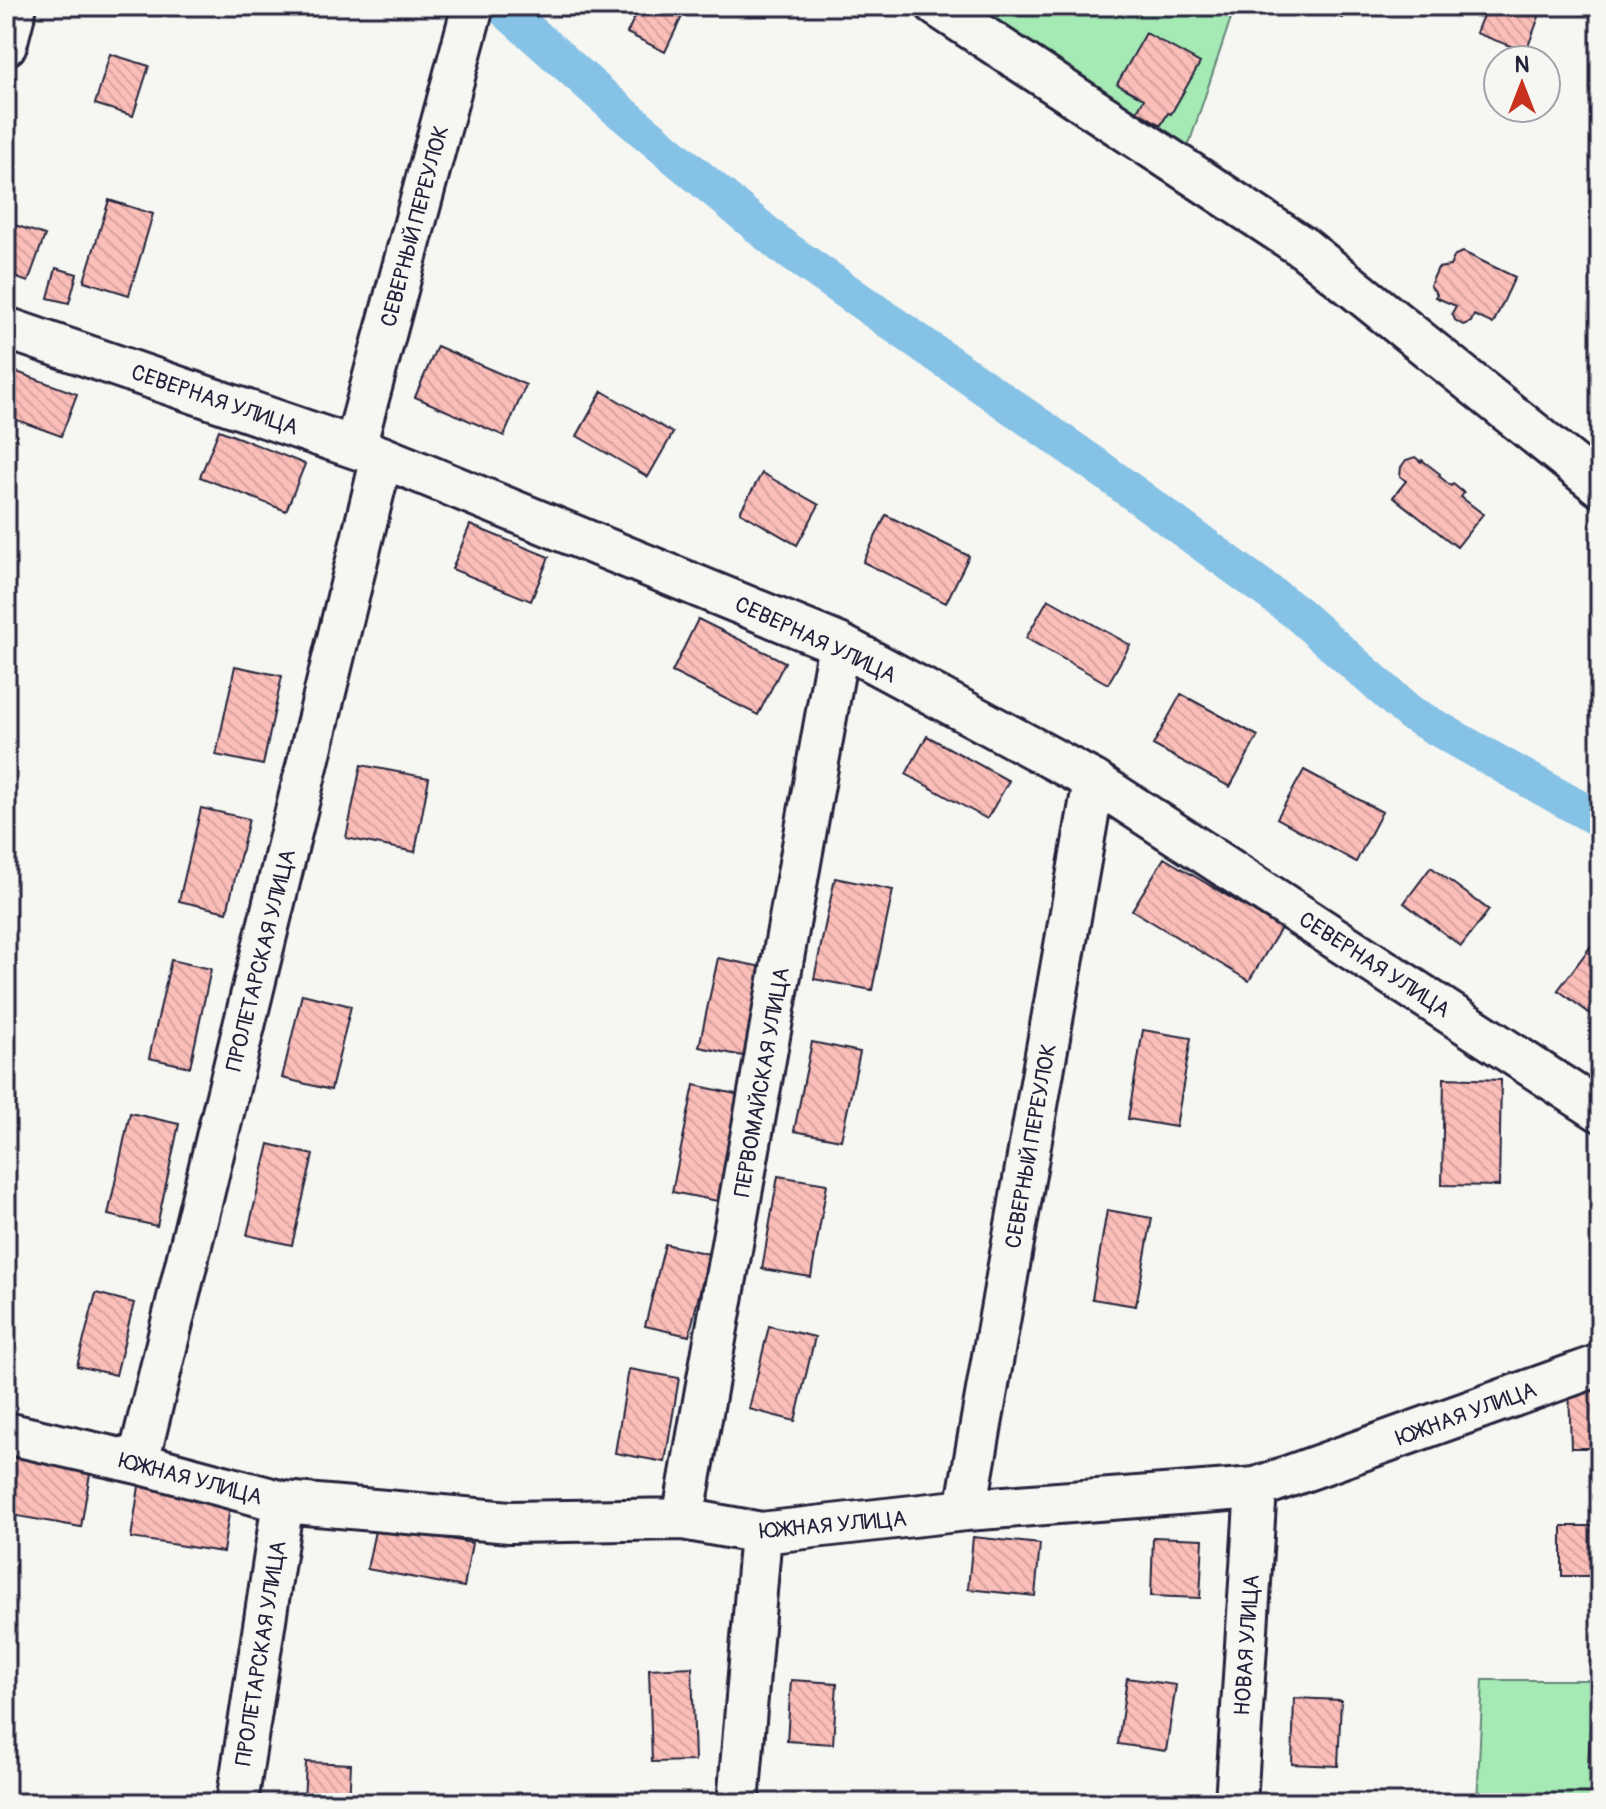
<svg xmlns="http://www.w3.org/2000/svg" width="1606" height="1809" viewBox="0 0 1606 1809" font-family="Pangolin,sans-serif">
  <defs>
    <pattern id="building-back-hatch" width="6" height="6" patternUnits="userSpaceOnUse" patternTransform="scale(2)"><rect width="6" height="6" fill="#fbbeb9"/><path d="M-1 5l2 2M0 0l6 6M5-1l2 2" fill="none" stroke="#d7a3a0"/></pattern>
  </defs>
  <rect width="100%" height="100%" fill="#f6f6f2"/>
  <filter id="ink" filterUnits="userSpaceOnUse"><feTurbulence type="fractalNoise" baseFrequency=".0125" numOctaves="2"/><feDisplacementMap in="SourceGraphic" scale="16" xChannelSelector="R" yChannelSelector="G"/><feConvolveMatrix kernelMatrix="1 2 1 2 8 2 1 2 1" color-interpolation-filters="sRGB"/></filter>
  <g filter="url(#ink)">
    <path fill="#a5e9b4" stroke="#648678" stroke-width="2" d="M 905,6 L 1235,6 L 1182,165 Z
      M 1483,1680 L 1600,1680 L 1600,1803 L 1477,1803 Z"/>
    <g fill="none" stroke-linecap="round" stroke-linejoin="round">
      <path stroke="#86c2e5" stroke-width="36" d="M 501,6 L 615,107 L 783,247 L 1094,464 L 1296,612 L 1410,713 L 1600,820"/>
    </g>
    <path fill="url(#building-back-hatch)" stroke="#22223b" stroke-width="2" d="M 640,6 L 687,6 L 665,52 L 627,33 Z
      M 1304,6 L 1346,6 L 1342,18 Z
      M 1475,6 L 1527,6 L 1541,11 L 1526,52 L 1476,33 L 1485,10 Z
      M 1146,33 L 1200,63 L 1171,114 L 1168,113 L 1161,125 L 1137,111 L 1144,99 L 1117,84 Z
      M 110,54 L 149,66 L 133,116 L 95,104 Z
      M 109,200 L 153,214 L 129,295 L 84,281 Z
      M 9,223 L 45,235 L 28,282 L 6,274 L 6,232 Z
      M 1463,252 L 1515,277 L 1493,324 L 1474,315 L 1471,322 L 1463,325 L 1455,320 L 1452,313 L 1456,306 L 1435,297 L 1437,294 L 1430,285 L 1438,268 L 1450,266 L 1455,255 Z
      M 56,268 L 77,274 L 69,303 L 48,298 Z
      M 437,346 L 526,385 L 504,436 L 415,397 Z
      M 6,368 L 77,394 L 61,436 L 6,416 Z
      M 602,391 L 673,433 L 648,477 L 577,436 Z
      M 219,430 L 305,464 L 286,511 L 200,477 Z
      M 1415,457 L 1421,462 L 1422,460 L 1440,474 L 1439,476 L 1451,486 L 1453,484 L 1464,493 L 1461,497 L 1483,514 L 1457,547 L 1393,497 L 1406,481 L 1400,476 L 1401,467 L 1406,460 Z
      M 762,473 L 819,505 L 797,545 L 740,512 Z
      M 886,515 L 969,556 L 946,603 L 863,562 Z
      M 470,525 L 549,557 L 531,601 L 452,569 Z
      M 1048,599 L 1130,645 L 1108,684 L 1026,638 Z
      M 698,619 L 785,662 L 758,715 L 672,672 Z
      M 235,666 L 282,676 L 263,765 L 216,755 Z
      M 1181,694 L 1258,736 L 1230,787 L 1153,745 Z
      M 927,736 L 1009,781 L 987,819 L 906,774 Z
      M 361,765 L 429,778 L 415,852 L 346,838 Z
      M 1304,770 L 1382,812 L 1356,862 L 1277,818 Z
      M 201,808 L 249,819 L 227,912 L 179,901 Z
      M 1164,858 L 1281,928 L 1249,981 L 1132,910 Z
      M 1431,867 L 1489,910 L 1461,946 L 1404,903 Z
      M 835,878 L 893,890 L 872,990 L 814,979 Z
      M 1594,942 L 1600,947 L 1600,1021 L 1558,990 Z
      M 718,958 L 772,969 L 753,1058 L 699,1047 Z
      M 171,960 L 211,969 L 190,1067 L 149,1058 Z
      M 302,994 L 351,1006 L 331,1090 L 282,1078 Z
      M 1143,1030 L 1191,1038 L 1176,1127 L 1128,1119 Z
      M 812,1042 L 860,1052 L 841,1140 L 794,1131 Z
      M 1444,1078 L 1501,1080 L 1499,1186 L 1442,1185 Z
      M 694,1085 L 745,1096 L 723,1202 L 672,1192 Z
      M 130,1113 L 179,1124 L 157,1226 L 108,1215 Z
      M 269,1144 L 313,1155 L 292,1245 L 247,1235 Z
      M 778,1176 L 827,1184 L 811,1277 L 762,1269 Z
      M 1107,1210 L 1152,1218 L 1136,1306 L 1092,1299 Z
      M 665,1244 L 709,1254 L 689,1336 L 645,1326 Z
      M 96,1293 L 134,1303 L 116,1375 L 77,1366 Z
      M 769,1326 L 815,1337 L 795,1421 L 749,1409 Z
      M 629,1369 L 679,1378 L 665,1462 L 615,1453 Z
      M 1569,1387 L 1600,1387 L 1600,1448 L 1571,1448 Z
      M 6,1447 L 92,1462 L 81,1527 L 6,1514 Z
      M 140,1480 L 232,1494 L 223,1552 L 131,1538 Z
      M 376,1526 L 472,1543 L 464,1587 L 367,1569 Z
      M 1562,1526 L 1600,1526 L 1600,1576 L 1562,1576 Z
      M 973,1537 L 1040,1544 L 1035,1596 L 968,1589 Z
      M 1153,1537 L 1203,1539 L 1200,1598 L 1151,1596 Z
      M 692,1667 L 695,1761 L 652,1762 L 649,1669 Z
      M 1127,1678 L 1176,1685 L 1166,1751 L 1118,1744 Z
      M 791,1680 L 837,1683 L 833,1744 L 787,1741 Z
      M 1294,1698 L 1341,1700 L 1338,1766 L 1292,1764 Z
      M 1591,1707 L 1600,1707 L 1600,1769 L 1588,1769 Z
      M 306,1762 L 351,1764 L 349,1803 L 304,1803 Z"/>
    <g fill="none" stroke-linecap="round" stroke-linejoin="round">
      <g stroke="#22223b" stroke-width="46">
        <path id="minor" d="M 937,6 L 1304,248 L 1600,486
          M 6,45 L 16,6
          M 6,328 L 382,457 L 839,644 L 1094,781 L 1600,1111
          M 355,447 L 473,6
          M 6,1433 L 138,1463 L 283,1502 L 510,1522 L 683,1519 L 761,1533 L 966,1510 L 1256,1488 L 1600,1365
          M 138,1463 L 382,457
          M 966,1510 L 1094,781
          M 683,1519 L 839,644
          M 237,1803 L 283,1502
          M 738,1803 L 761,1533
          M 1236,1803 L 1256,1488"/>
      </g>
      <use href="#minor" stroke="#f6f6f2" stroke-width="40"/>
    </g>
  </g>
  <g text-anchor="middle" stroke-width="7" stroke-linejoin="round" paint-order="stroke">
    <g font-size="22" fill="#22223b" stroke="#f6f6f2">
      <text transform="translate(414 226) rotate(-75)" y="8">СЕВЕРНЫЙ ПЕРЕУЛОК</text>
      <text transform="translate(215 399) rotate(19)" y="8">СЕВЕРНАЯ УЛИЦА</text>
      <text transform="translate(816 639) rotate(25)" y="8">СЕВЕРНАЯ УЛИЦА</text>
      <text transform="translate(260 960) rotate(-76)" y="8">ПРОЛЕТАРСКАЯ УЛИЦА</text>
      <text transform="translate(1375 964) rotate(33)" y="8">СЕВЕРНАЯ УЛИЦА</text>
      <text transform="translate(761 1082) rotate(-80)" y="8">ПЕРВОМАЙСКАЯ УЛИЦА</text>
      <text transform="translate(1030 1146) rotate(-80)" y="8">СЕВЕРНЫЙ ПЕРЕУЛОК</text>
      <text transform="translate(1466 1413) rotate(-20)" y="8">ЮЖНАЯ УЛИЦА</text>
      <text transform="translate(191 1478) rotate(15)" y="8">ЮЖНАЯ УЛИЦА</text>
      <text transform="translate(833 1524) rotate(-5)" y="8">ЮЖНАЯ УЛИЦА</text>
      <text transform="translate(1246 1645) rotate(-86)" y="8">НОВАЯ УЛИЦА</text>
      <text transform="translate(260 1653) rotate(-81)" y="8">ПРОЛЕТАРСКАЯ УЛИЦА</text>
    </g>
  </g>
  <rect width="1606" height="1809" fill="none" stroke="#f6f6f2" stroke-width="32"/>
  <rect x="16" y="16" width="1574" height="1777" fill="none" stroke="#22223b" stroke-width="3" filter="url(#ink)"/>
  <g transform="translate(1522 84)"><circle r="38" fill="#f6f6f2" stroke="#a1a1a9" stroke-width="2"/>
  <path d="M0-6L14 30L0 20L-14 30Z" fill="#c8321e"/>
  <text y="-12" font-size="22" font-weight="bold" text-anchor="middle" fill="#22223b">N</text>
  </g>
</svg>
